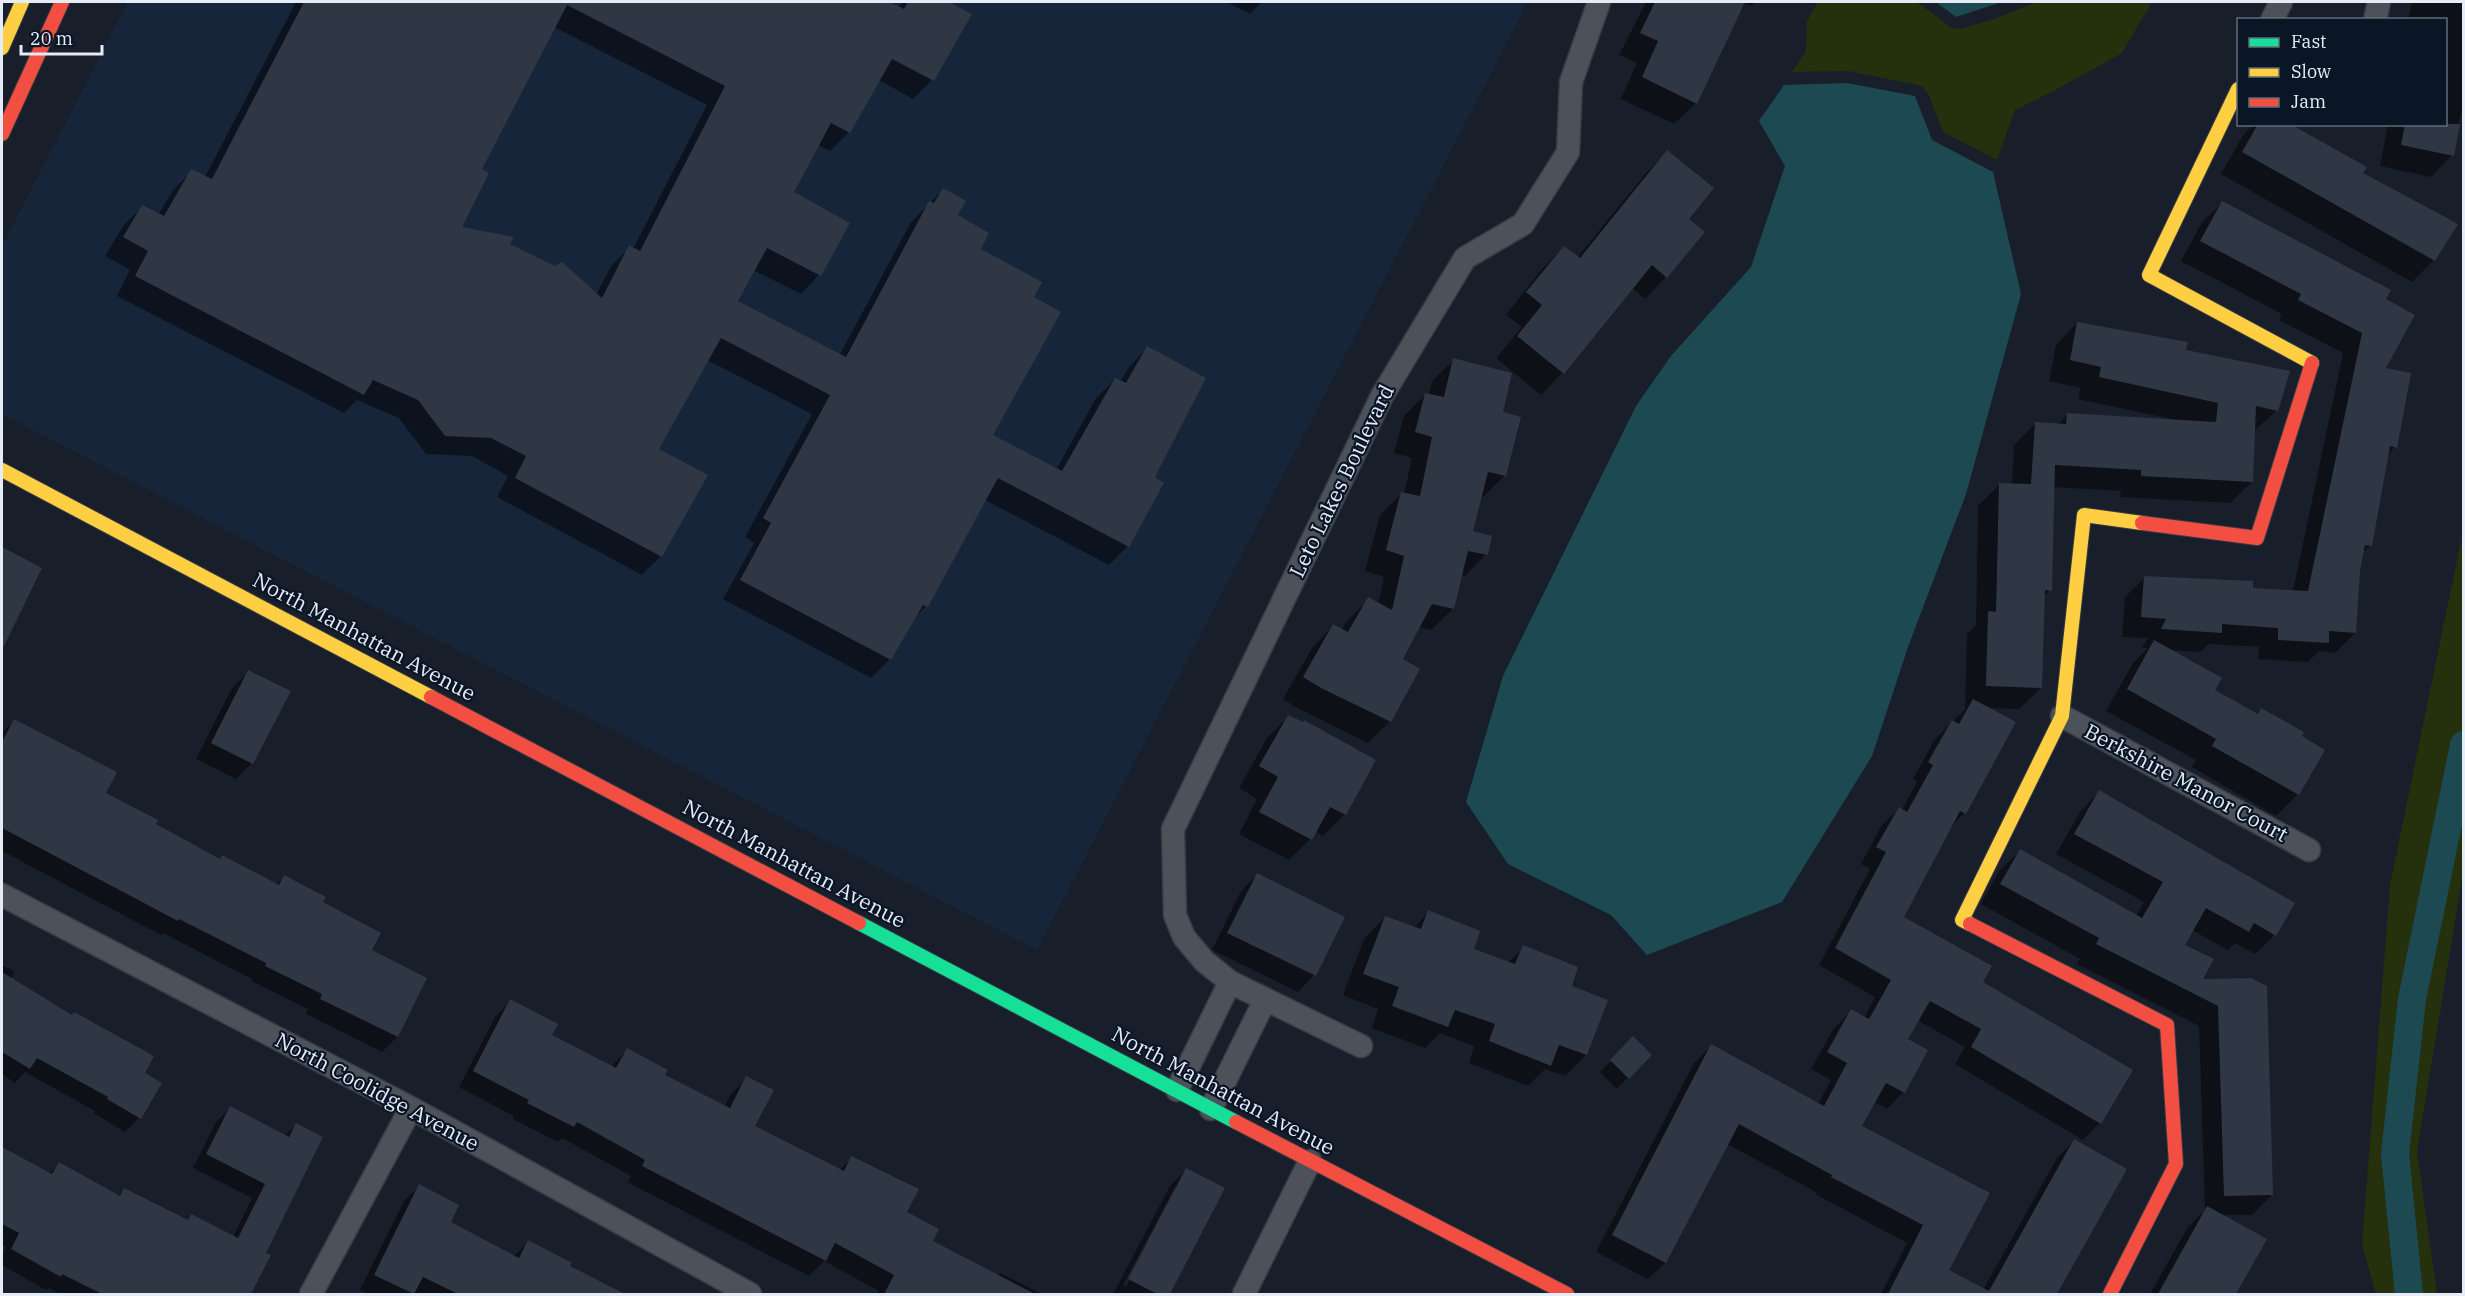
<svg xmlns="http://www.w3.org/2000/svg" width="2465" height="1296" viewBox="0 0 2465 1296" font-family="'IBM Plex Serif',serif">
  <rect width="100%" height="100%" fill="#191f2a"/>
  <path fill="#17253a" d="M 128,2 L 1528,2 L 1037,950 L 2,414 L 2,246 Z"/>
  <path fill="#25300d" d="M 1818,2 L 1917,2 L 1952,28 L 1961,29 L 1994,19 L 2037,2 L 2152,2 L 2122,53 L 2061,87 L 2015,110 L 1997,160 L 1943,132 L 1928,93 L 1922,86 L 1849,71 L 1792,72 L 1806,52 L 1807,21 Z
    M 2463,531 L 2463,872 L 2417,1152 L 2437,1294 L 2376,1294 L 2362,1244 L 2390,885 Z"/>
  <path fill="#1d4a52" d="M 1936,2 L 2002,2 L 1956,17 Z
    M 1847,83 L 1915,96 L 1932,140 L 1993,172 L 2021,294 L 1966,494 L 1908,647 L 1872,756 L 1782,902 L 1647,955 L 1611,915 L 1508,864 L 1466,802 L 1503,676 L 1636,406 L 1671,356 L 1751,267 L 1785,166 L 1759,121 L 1784,85 Z"/>
  <path fill="#0007" fill-rule="evenodd" d="M 296,2 L 887,2 L 898,7 L 903,2 L 945,2 L 970,14 L 932,80 L 913,99 L 879,80 L 849,132 L 830,151 L 818,145 L 791,193 L 848,224 L 819,275 L 801,294 L 753,270 L 736,302 L 839,356 L 911,222 L 943,190 L 956,216 L 979,250 L 1032,297 L 990,435 L 1056,470 L 1096,398 L 1115,379 L 1120,382 L 1129,367 L 1147,348 L 1153,478 L 1128,546 L 1109,565 L 985,500 L 926,606 L 912,621 L 890,659 L 871,678 L 723,599 L 754,543 L 745,537 L 812,414 L 707,360 L 657,450 L 661,556 L 642,575 L 497,497 L 508,476 L 472,456 L 426,454 L 399,418 L 357,400 L 344,413 L 117,296 L 130,270 L 105,256 L 123,226 L 142,207 L 158,215 L 173,190 L 192,171 L 205,177 ZM 554,27 L 707,105 L 633,249 L 630,247 L 611,266 L 596,295 L 508,245 L 460,228 L 480,170 Z
    M 1227,2 L 1262,2 L 1250,14 Z
    M 1646,2 L 1756,2 L 1751,6 L 1742,2 L 1696,103 L 1674,124 L 1621,99 L 1637,63 L 1619,55 Z
    M 2412,2 L 2464,2 L 2464,101 L 2452,155 L 2431,177 L 2380,166 L 2388,124 L 2446,124 L 2446,20 L 2408,20 Z
    M 2254,124 L 2287,124 L 2434,260 L 2412,282 L 2221,174 L 2244,134 Z
    M 1667,152 L 1687,219 L 1703,232 L 1666,277 L 1645,299 L 1632,288 L 1562,373 L 1541,395 L 1496,358 L 1522,327 L 1506,315 L 1542,269 L 1564,248 L 1577,258 L 1646,173 Z
    M 2222,203 L 2384,300 L 2384,369 L 2395,447 L 2387,455 L 2370,545 L 2362,554 L 2358,571 L 2355,633 L 2335,653 L 2319,651 L 2308,662 L 2258,659 L 2259,647 L 2209,644 L 2200,652 L 2168,650 L 2213,690 L 2256,715 L 2261,710 L 2323,751 L 2298,794 L 2276,816 L 2192,767 L 2196,760 L 2106,711 L 2133,663 L 2148,648 L 2142,648 L 2148,638 L 2122,637 L 2125,597 L 2145,577 L 2252,589 L 2293,591 L 2343,353 L 2279,320 L 2282,314 L 2181,261 L 2202,222 Z
    M 2077,323 L 2184,352 L 2277,410 L 2254,431 L 2252,482 L 2230,503 L 2120,497 L 2121,491 L 2053,487 L 2050,590 L 2043,597 L 2041,688 L 2019,709 L 1986,708 L 1965,813 L 1949,828 L 1902,918 L 1981,983 L 2100,1123 L 2083,1140 L 1955,1064 L 1965,1047 L 1917,1020 L 1906,1040 L 1903,1092 L 1887,1109 L 1874,1102 L 1860,1126 L 1988,1193 L 1947,1271 L 1983,1290 L 2057,1158 L 2074,1141 L 2125,1169 L 2056,1294 L 1881,1294 L 1907,1243 L 1815,1194 L 1816,1192 L 1727,1144 L 1665,1263 L 1648,1279 L 1596,1252 L 1694,1063 L 1711,1046 L 1818,1104 L 1831,1080 L 1811,1069 L 1834,1028 L 1851,1011 L 1864,1018 L 1875,997 L 1819,965 L 1870,869 L 1861,864 L 1882,825 L 1899,809 L 1902,810 L 1917,782 L 1913,779 L 1935,739 L 1965,709 L 1967,634 L 1976,625 L 1978,506 L 2000,484 L 2012,485 L 2014,445 L 2036,423 L 2057,425 L 2067,415 L 2171,420 L 2171,419 L 2078,399 L 2081,388 L 2049,381 L 2056,345 Z
    M 1454,360 L 1501,413 L 1505,475 L 1483,497 L 1480,496 L 1472,532 L 1486,554 L 1465,576 L 1461,575 L 1453,609 L 1431,630 L 1418,627 L 1401,660 L 1390,721 L 1368,743 L 1299,709 L 1283,699 L 1312,648 L 1333,626 L 1341,631 L 1347,621 L 1369,599 L 1378,604 L 1384,577 L 1365,571 L 1380,515 L 1401,494 L 1404,494 L 1412,458 L 1394,453 L 1404,416 L 1425,395 L 1429,395 L 1432,381 Z
    M 2,549 L 40,569 L 4,631 L 2,630 Z
    M 249,671 L 252,763 L 236,779 L 196,759 L 232,688 Z
    M 1288,717 L 1345,814 L 1323,836 L 1315,831 L 1310,839 L 1289,860 L 1239,834 L 1257,799 L 1239,788 L 1267,738 Z
    M 14,721 L 104,794 L 219,860 L 222,857 L 276,885 L 284,877 L 321,903 L 370,950 L 425,978 L 397,1037 L 382,1052 L 306,1014 L 308,1009 L 251,981 L 252,979 L 163,933 L 161,935 L 2,851 L 2,733 Z
    M 2099,792 L 2275,935 L 2255,954 L 2235,943 L 2228,950 L 2192,930 L 2183,945 L 2200,980 L 2250,980 L 2272,1195 L 2252,1215 L 2221,1215 L 2265,1240 L 2234,1294 L 2150,1294 L 2188,1227 L 2205,1210 L 2199,1026 L 2077,964 L 2080,959 L 1981,904 L 2000,870 L 2020,851 L 2136,916 L 2144,902 L 2056,854 L 2080,812 Z
    M 1257,875 L 1343,917 L 1314,975 L 1298,992 L 1212,950 L 1241,891 Z
    M 1429,912 L 1472,950 L 1508,963 L 1524,947 L 1570,987 L 1586,1055 L 1565,1076 L 1545,1069 L 1528,1086 L 1469,1063 L 1474,1046 L 1440,1033 L 1425,1048 L 1372,1028 L 1378,1009 L 1343,995 L 1364,939 L 1385,917 L 1413,928 Z
    M 2,965 L 14,971 L 11,979 L 143,1073 L 139,1118 L 125,1132 L 94,1113 L 95,1111 L 25,1072 L 15,1083 L 2,1074 Z
    M 510,1001 L 550,1036 L 611,1067 L 627,1050 L 663,1075 L 724,1107 L 731,1094 L 747,1078 L 753,1127 L 839,1171 L 851,1158 L 931,1242 L 997,1276 L 1000,1273 L 1042,1294 L 877,1294 L 879,1291 L 824,1261 L 809,1276 L 627,1182 L 631,1176 L 562,1138 L 558,1142 L 513,1119 L 514,1116 L 459,1087 L 495,1017 Z
    M 1633,1039 L 1650,1055 L 1617,1089 L 1600,1072 Z
    M 230,1108 L 284,1136 L 296,1125 L 264,1253 L 269,1256 L 249,1294 L 61,1294 L 48,1288 L 46,1290 L 2,1265 L 2,1256 L 6,1247 L 2,1245 L 2,1149 L 49,1174 L 59,1164 L 118,1196 L 124,1190 L 186,1221 L 191,1216 L 233,1237 L 252,1198 L 193,1168 L 216,1122 Z
    M 1187,1169 L 1223,1189 L 1168,1294 L 1113,1294 L 1170,1186 ZM 1175,1187 L 1178,1187 L 1126,1287 L 1123,1285 Z
    M 419,1186 L 449,1222 L 513,1257 L 528,1242 L 568,1267 L 622,1294 L 370,1294 L 360,1290 L 404,1201 Z"/>
  <g fill="none" stroke-linecap="round" stroke-linejoin="round">
    <path stroke="#1d4a52" stroke-width="28" d="M 2409,1294 L 2395,1154 L 2412,999 L 2464,745"/>
  </g>
  <path fill="#2f3744" fill-rule="evenodd" d="M 304,2 L 890,2 L 904,9 L 908,2 L 949,2 L 972,14 L 934,81 L 892,59 L 850,133 L 831,123 L 794,192 L 850,223 L 821,276 L 767,248 L 738,301 L 846,357 L 929,201 L 934,203 L 943,188 L 966,201 L 958,215 L 989,233 L 981,249 L 1042,282 L 1034,297 L 1061,312 L 993,435 L 1062,471 L 1115,378 L 1126,383 L 1147,346 L 1206,378 L 1155,477 L 1164,483 L 1129,547 L 998,478 L 928,607 L 923,605 L 891,660 L 740,580 L 771,523 L 763,518 L 830,395 L 721,338 L 659,449 L 708,475 L 662,557 L 515,478 L 526,456 L 491,438 L 445,436 L 418,400 L 373,380 L 364,395 L 135,276 L 148,251 L 123,237 L 142,205 L 164,216 L 191,169 L 212,179 ZM 567,5 L 725,86 L 640,251 L 629,245 L 602,298 L 562,262 L 555,266 L 510,244 L 514,237 L 462,227 L 489,173 L 482,169 Z
    M 1655,2 L 1745,2 L 1697,104 L 1642,77 L 1658,41 L 1640,33 Z
    M 2258,124 L 2290,124 L 2367,167 L 2363,173 L 2458,224 L 2435,261 L 2242,152 Z
    M 2405,124 L 2460,124 L 2454,156 L 2401,145 Z
    M 1667,150 L 1714,188 L 1689,219 L 1705,232 L 1667,278 L 1652,265 L 1564,374 L 1517,336 L 1542,305 L 1526,292 L 1564,246 L 1580,258 Z
    M 2222,201 L 2391,290 L 2386,299 L 2415,315 L 2386,368 L 2411,373 L 2397,448 L 2390,446 L 2372,546 L 2365,545 L 2360,571 L 2356,633 L 2329,631 L 2329,643 L 2278,640 L 2278,628 L 2222,624 L 2222,633 L 2161,629 L 2166,619 L 2141,617 L 2144,576 L 2253,581 L 2253,588 L 2308,591 L 2362,333 L 2298,300 L 2301,294 L 2200,241 Z
    M 2077,322 L 2188,342 L 2186,350 L 2290,371 L 2278,411 L 2256,406 L 2253,482 L 2141,476 L 2141,470 L 2055,465 L 2052,591 L 2045,590 L 2042,688 L 1986,686 L 1988,611 L 1996,612 L 1999,483 L 2031,484 L 2035,422 L 2066,424 L 2067,413 L 2216,422 L 2218,403 L 2099,377 L 2101,367 L 2070,360 Z
    M 1453,358 L 1512,373 L 1503,412 L 1521,417 L 1506,476 L 1488,472 L 1473,531 L 1492,536 L 1488,555 L 1468,551 L 1454,609 L 1432,604 L 1403,659 L 1420,669 L 1391,722 L 1321,688 L 1303,677 L 1333,624 L 1348,632 L 1368,597 L 1392,610 L 1404,556 L 1386,550 L 1392,526 L 1401,492 L 1420,496 L 1432,437 L 1415,432 L 1425,393 L 1444,397 Z
    M 2,547 L 42,568 L 2,650 Z
    M 2154,640 L 2222,678 L 2215,690 L 2258,714 L 2261,708 L 2304,732 L 2302,736 L 2325,750 L 2299,795 L 2212,746 L 2216,739 L 2127,689 Z
    M 248,670 L 291,691 L 253,764 L 211,743 Z
    M 1973,699 L 2016,722 L 1966,814 L 1960,811 L 1904,917 L 1992,966 L 1983,982 L 2133,1070 L 2101,1124 L 1971,1047 L 1981,1029 L 1930,1001 L 1908,1039 L 1928,1050 L 1905,1093 L 1886,1083 L 1862,1126 L 1990,1193 L 1949,1270 L 1989,1291 L 2074,1139 L 2127,1169 L 2057,1294 L 1888,1294 L 1923,1225 L 1831,1177 L 1832,1175 L 1739,1124 L 1666,1263 L 1612,1235 L 1711,1044 L 1824,1106 L 1847,1063 L 1827,1052 L 1851,1009 L 1869,1019 L 1891,980 L 1835,948 L 1886,852 L 1876,847 L 1899,807 L 1907,812 L 1933,765 L 1928,762 L 1952,720 L 1959,724 Z
    M 1288,715 L 1303,722 L 1304,720 L 1376,760 L 1346,815 L 1330,807 L 1312,840 L 1259,812 L 1278,777 L 1259,766 Z
    M 14,719 L 117,772 L 106,793 L 158,820 L 156,824 L 220,859 L 222,855 L 279,885 L 284,875 L 326,897 L 323,902 L 381,933 L 372,950 L 427,978 L 398,1037 L 320,999 L 322,994 L 265,966 L 266,963 L 179,919 L 178,921 L 2,828 L 2,742 Z
    M 2099,790 L 2295,903 L 2276,936 L 2254,923 L 2249,932 L 2206,908 L 2185,945 L 2214,959 L 2203,979 L 2251,978 L 2267,986 L 2273,1195 L 2224,1196 L 2218,1006 L 2096,944 L 2099,938 L 2000,884 L 2020,849 L 2142,918 L 2163,882 L 2074,834 Z
    M 1257,873 L 1345,917 L 1316,976 L 1227,933 Z
    M 1428,910 L 1480,931 L 1474,949 L 1515,964 L 1523,945 L 1578,967 L 1572,986 L 1608,1000 L 1587,1055 L 1559,1045 L 1551,1066 L 1489,1041 L 1495,1024 L 1455,1010 L 1448,1027 L 1392,1006 L 1399,987 L 1363,974 L 1385,916 L 1421,929 Z
    M 2,972 L 72,1015 L 74,1012 L 154,1056 L 145,1073 L 162,1083 L 141,1119 L 107,1099 L 108,1097 L 37,1058 L 30,1069 L 2,1052 Z
    M 510,999 L 558,1024 L 552,1035 L 616,1068 L 627,1048 L 668,1070 L 665,1075 L 730,1108 L 746,1076 L 774,1090 L 755,1126 L 844,1171 L 851,1156 L 919,1189 L 907,1212 L 939,1229 L 933,1241 L 1035,1294 L 884,1294 L 894,1275 L 835,1243 L 826,1261 L 642,1166 L 645,1160 L 577,1122 L 574,1127 L 527,1103 L 529,1100 L 473,1071 Z
    M 1633,1036 L 1652,1055 L 1629,1079 L 1610,1060 Z
    M 230,1106 L 289,1137 L 296,1123 L 323,1137 L 266,1253 L 271,1255 L 251,1294 L 102,1294 L 62,1274 L 61,1277 L 11,1249 L 19,1233 L 2,1224 L 2,1147 L 52,1174 L 59,1162 L 120,1196 L 124,1188 L 188,1220 L 191,1214 L 238,1238 L 265,1184 L 206,1154 Z
    M 1186,1168 L 1225,1188 L 1170,1294 L 1157,1294 L 1128,1279 Z
    M 419,1184 L 459,1205 L 451,1222 L 519,1258 L 528,1240 L 572,1263 L 570,1266 L 625,1294 L 458,1294 L 423,1277 L 414,1294 L 374,1275 Z
    M 2207,1206 L 2267,1239 L 2236,1294 L 2158,1294 Z"/>
  <g fill="none" stroke-linecap="round" stroke-linejoin="round">
    <g stroke="#363b44" stroke-width="25">
      <path id="street" d="M 2272,20 L 2281,2
        M 2375,20 L 2379,2
        M 2062,716 L 2309,850
        M 2,895 L 411,1108 L 750,1294
        M 1361,1046 L 1230,982 L 1204,961 L 1184,937 L 1175,915 L 1173,829 L 1382,396 L 1465,258 L 1523,224 L 1568,152 L 1571,82 L 1599,2
        M 1177,1090 L 1230,982
        M 1211,1109 L 1265,1000
        M 311,1294 L 411,1108
        M 1244,1294 L 1310,1161"/>
    </g>
    <g stroke="#363b44" stroke-width="16">
      <path id="fast" d="M 859,923 L 1236,1122"/>
    </g>
    <g stroke="#363b44" stroke-width="16">
      <path id="slow" d="M 2,48 L 22,2
        M 2238,89 L 2149,275 L 2312,363
        M 2,470 L 431,697
        M 1970,924 L 1962,920 L 2062,716 L 2084,515 L 2142,523"/>
    </g>
    <g stroke="#363b44" stroke-width="16">
      <path id="jam" d="M 2,134 L 62,2
        M 2142,523 L 2257,538 L 2312,363
        M 431,697 L 859,923
        M 1970,924 L 2167,1025 L 2176,1164 L 2110,1294
        M 1236,1122 L 1567,1294"/>
    </g>
    <use href="#street" stroke="#4d5159" stroke-width="22"/>
    <use href="#fast" stroke="#16e098" stroke-width="14"/>
    <use href="#slow" stroke="#ffcf43" stroke-width="14"/>
    <use href="#jam" stroke="#f24e42" stroke-width="14"/>
  </g>
  <g text-anchor="middle" stroke-width="4.5" stroke-linejoin="round" paint-order="stroke">
    <g font-size="21" fill="#e4ecf8" stroke="#0a1526">
      <text transform="translate(1342 481) rotate(-64)" y="7">Leto Lakes Boulevard</text>
      <text transform="translate(364 637) rotate(28)" y="7">North Manhattan Avenue</text>
      <text transform="translate(2186 783) rotate(28)" y="7">Berkshire Manor Court</text>
      <text transform="translate(794 864) rotate(28)" y="7">North Manhattan Avenue</text>
      <text transform="translate(1223 1091) rotate(28)" y="7">North Manhattan Avenue</text>
      <text transform="translate(377 1092) rotate(28)" y="7">North Coolidge Avenue</text>
    </g>
  </g>
  <rect width="2465" height="1296" fill="none" stroke="#e4ecf8" stroke-width="6"/>
  <rect x="2237" y="18" width="210" height="108" fill="#0a1526" stroke="#616b7a" stroke-width="1.5"/>
  <rect x="2249" y="38" width="30" height="9" fill="#16e098" stroke="#616b7a" stroke-width="1.5"/>
  <text x="2291" y="48" font-size="18" fill="#e4ecf8">Fast</text>
  <rect x="2249" y="68" width="30" height="9" fill="#ffcf43" stroke="#616b7a" stroke-width="1.5"/>
  <text x="2291" y="78" font-size="18" fill="#e4ecf8">Slow</text>
  <rect x="2249" y="98" width="30" height="9" fill="#f24e42" stroke="#616b7a" stroke-width="1.5"/>
  <text x="2291" y="108" font-size="18" fill="#e4ecf8">Jam</text>
  <path d="M21 45v9h81v-9" fill="none" stroke="#e4ecf8" stroke-width="3"/>
  <text x="30" y="45" font-size="18" fill="#e4ecf8" stroke="#0a1526" stroke-width="4.5" paint-order="stroke">20 m</text>
</svg>
